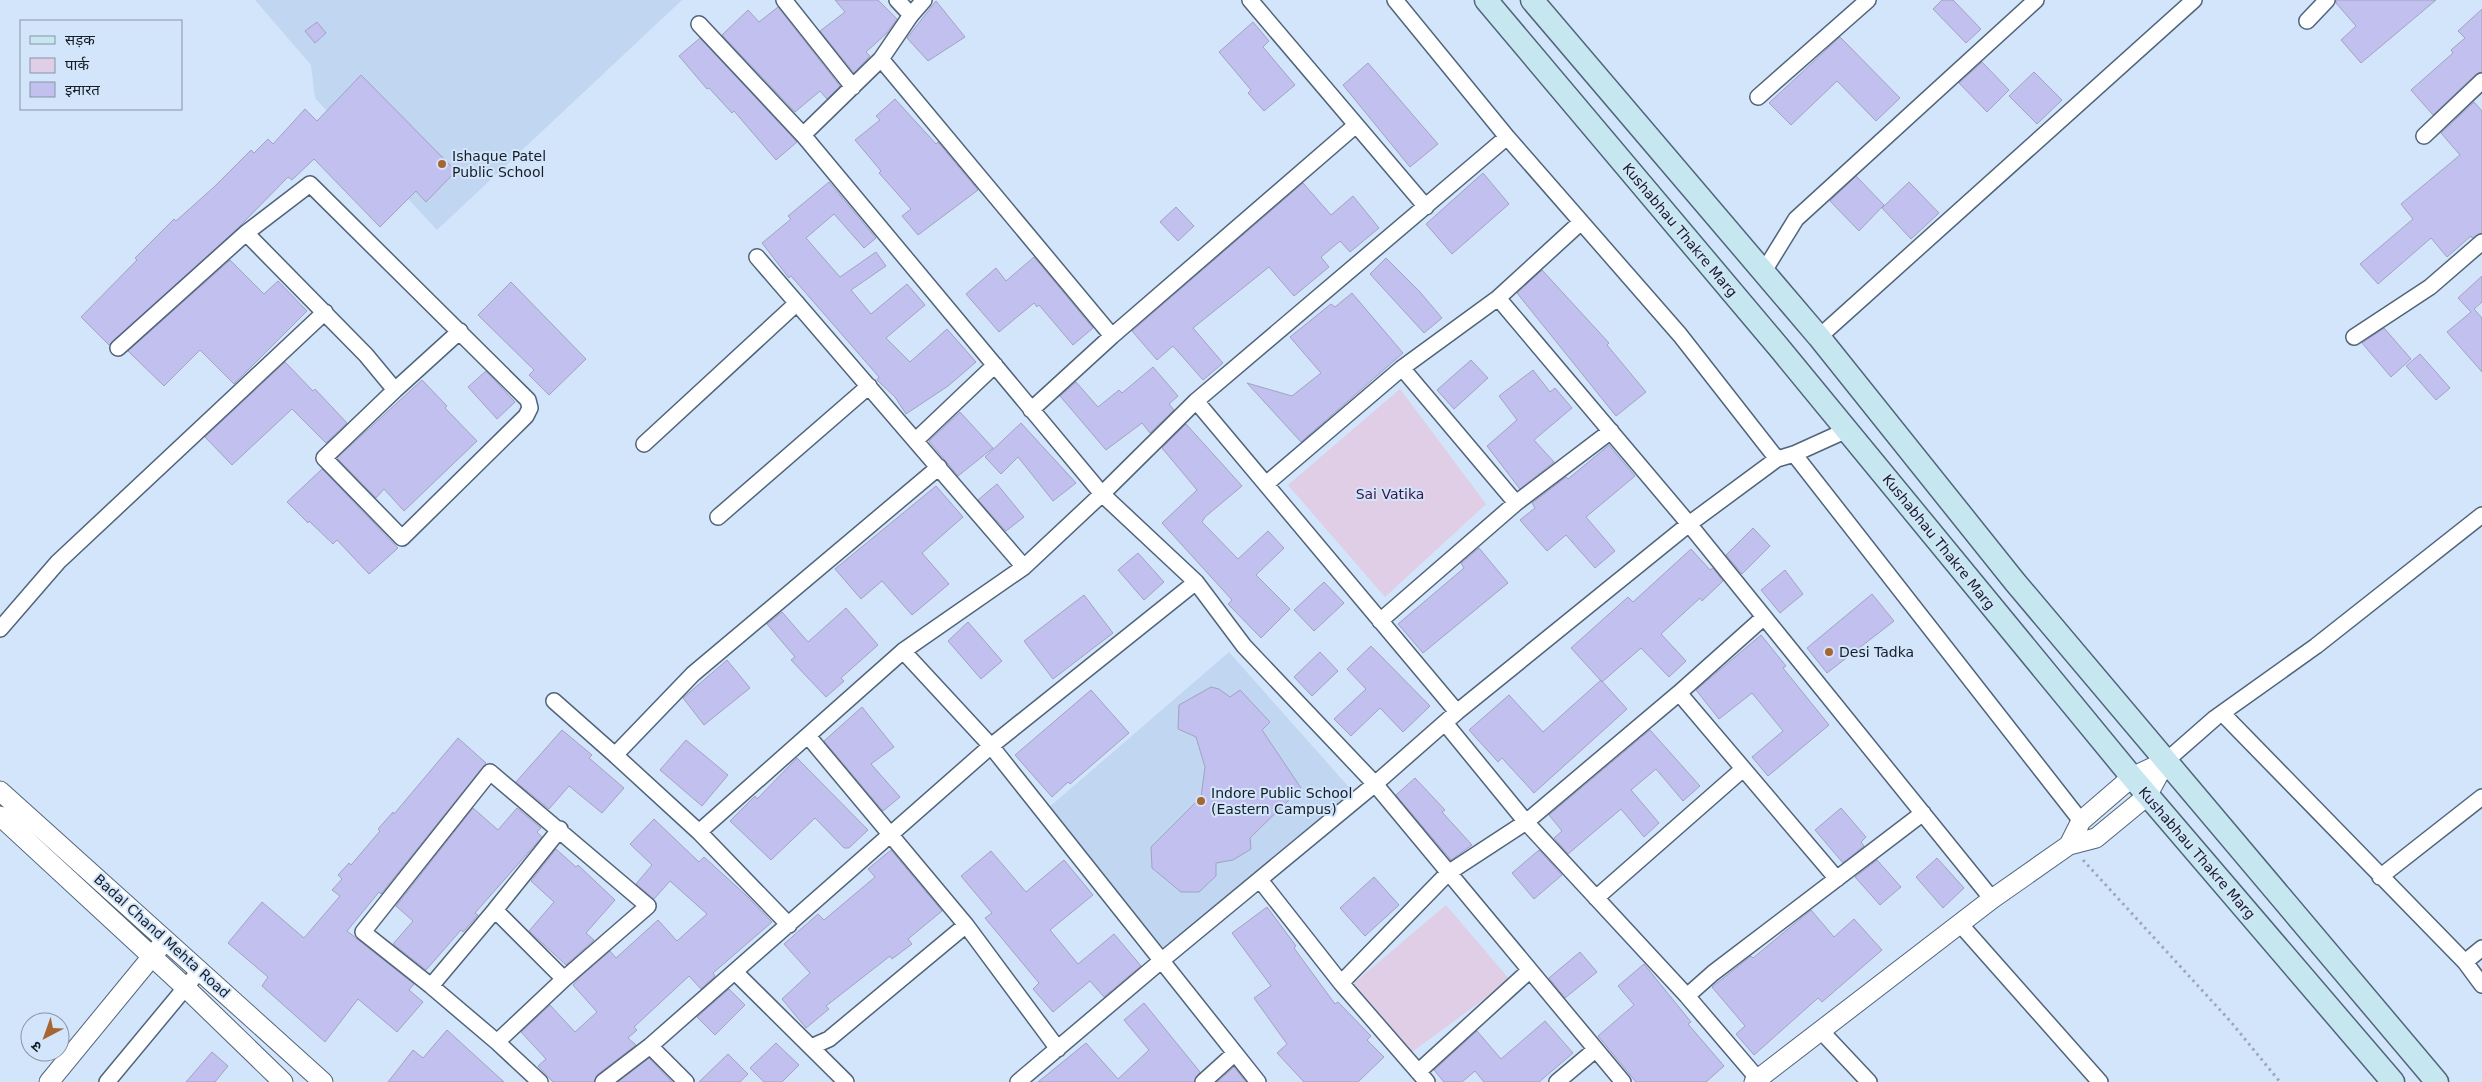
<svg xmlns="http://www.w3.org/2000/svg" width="2482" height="1082" viewBox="0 0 2482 1082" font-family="'DejaVu Sans','Noto Sans Devanagari',sans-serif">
  <rect width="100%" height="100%" fill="#d3e5fb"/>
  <path fill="#c1d6f1" d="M 255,0 L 682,0 L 437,230 L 315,98 L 311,65 Z
    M 1229,652 L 1355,794 L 1165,950 L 1047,809 Z"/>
  <path fill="#e0cde6" d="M 1400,389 L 1486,504 L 1385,597 L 1288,485 Z
    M 1446,905 L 1510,980 L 1412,1052 L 1354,983 Z"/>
  <path fill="#c1c0ef" stroke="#a2a2c2" d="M 835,0 L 878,0 L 897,19 L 887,33 L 866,52 L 870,56 L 854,73 L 820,31 L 845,12 Z
    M 1942,0 L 1953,0 L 1981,29 L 1966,43 L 1933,9 Z
    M 2336,0 L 2436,0 L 2361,63 L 2341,40 L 2356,26 L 2336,3 Z
    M 936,1 L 965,37 L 928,61 L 907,38 Z
    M 778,7 L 840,86 L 827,99 L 820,91 L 795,112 L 722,35 L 748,10 L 759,22 Z
    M 2482,9 L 2482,72 L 2476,74 L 2433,115 L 2411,90 L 2453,53 L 2451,50 L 2465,38 L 2458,31 Z
    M 317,22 L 326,33 L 315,43 L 305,31 Z
    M 1253,22 L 1269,41 L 1263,47 L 1295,85 L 1264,111 L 1248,93 L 1251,90 L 1219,52 Z
    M 1840,37 L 1900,98 L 1876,121 L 1837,81 L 1791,125 L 1769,103 Z
    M 700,38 L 797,142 L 776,160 L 734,111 L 732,113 L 709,88 L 707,89 L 679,56 Z
    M 1982,62 L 2009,90 L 1987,112 L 1959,83 Z
    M 1368,63 L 1438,144 L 1410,167 L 1343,85 Z
    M 2034,72 L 2062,100 L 2037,124 L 2009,96 Z
    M 361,75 L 456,171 L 426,202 L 416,191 L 380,227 L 314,159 L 292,180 L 288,177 L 237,229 L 109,345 L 81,317 L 137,260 L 135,258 L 174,219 L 176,221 L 214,187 L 251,150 L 254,153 L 268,139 L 273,144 L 305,109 L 317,121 Z
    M 895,99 L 936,144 L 938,142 L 978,190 L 918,235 L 902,216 L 911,209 L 879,173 L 881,171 L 855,140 L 880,120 L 876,116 Z
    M 2474,102 L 2482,111 L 2482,233 L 2472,238 L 2471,236 L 2447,257 L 2431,238 L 2378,284 L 2360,264 L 2413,219 L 2401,204 L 2460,155 L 2441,133 Z
    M 1483,173 L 1509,204 L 1452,254 L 1426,224 Z
    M 1856,176 L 1884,205 L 1859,231 L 1830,201 Z
    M 829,182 L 876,238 L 864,248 L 834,214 L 806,238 L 840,277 L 876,252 L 886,266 L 851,290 L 871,314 L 907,284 L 925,305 L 886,338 L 910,362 L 947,329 L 976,362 L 948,386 L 906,414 L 895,397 L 877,380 L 879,377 L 791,276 L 789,278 L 762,243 L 791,219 L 788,216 Z
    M 1909,182 L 1939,213 L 1911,239 L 1882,208 Z
    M 1303,183 L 1331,215 L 1353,196 L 1379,228 L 1350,252 L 1340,241 L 1321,257 L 1329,267 L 1294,296 L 1269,267 L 1193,328 L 1223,363 L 1203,380 L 1173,346 L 1157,360 L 1132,331 Z
    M 1176,207 L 1194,226 L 1178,241 L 1160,222 Z
    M 1034,257 L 1093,328 L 1073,345 L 1039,305 L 1037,307 L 1034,303 L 999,332 L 966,294 L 996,268 L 1006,281 Z
    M 1386,258 L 1420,292 L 1442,318 L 1424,333 L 1370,274 Z
    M 230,260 L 264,294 L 278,281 L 307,311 L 234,384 L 200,350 L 164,386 L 128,351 Z
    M 1542,270 L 1609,343 L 1607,345 L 1646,392 L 1616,416 L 1517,293 Z
    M 2482,276 L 2482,302 L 2474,309 L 2482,318 L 2482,372 L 2447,332 L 2471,312 L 2458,298 Z
    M 511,282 L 586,359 L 549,395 L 529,375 L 534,370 L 478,315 Z
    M 1352,293 L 1403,353 L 1301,442 L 1247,383 L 1292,396 L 1321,373 L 1290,337 L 1331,304 L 1335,307 Z
    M 2384,328 L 2411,359 L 2391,377 L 2362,343 Z
    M 2420,354 L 2450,388 L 2436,400 L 2406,366 Z
    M 1471,360 L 1488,378 L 1454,409 L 1437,390 Z
    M 285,362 L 313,391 L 315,389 L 347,423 L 326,443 L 292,409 L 232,465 L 205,437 Z
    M 1153,367 L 1178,396 L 1169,404 L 1174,410 L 1150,433 L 1142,423 L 1106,450 L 1060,396 L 1076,382 L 1098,407 L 1119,390 L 1122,393 Z
    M 1533,370 L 1550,392 L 1555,388 L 1572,408 L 1534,440 L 1554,462 L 1520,489 L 1487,446 L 1517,420 L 1499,396 Z
    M 486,371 L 515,402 L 497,419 L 468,387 Z
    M 422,380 L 447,406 L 445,408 L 477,441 L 404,511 L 384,489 L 376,498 L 337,458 Z
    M 960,412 L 993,448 L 958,476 L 929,441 Z
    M 1021,423 L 1076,483 L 1053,501 L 1018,457 L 1001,474 L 985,457 Z
    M 1186,424 L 1242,486 L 1205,517 L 1202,522 L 1238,559 L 1268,531 L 1284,548 L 1256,575 L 1290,609 L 1261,638 L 1228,604 L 1232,600 L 1162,523 L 1197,490 L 1162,448 Z
    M 1609,445 L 1635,476 L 1586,517 L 1615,551 L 1595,568 L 1566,535 L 1547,551 L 1520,520 L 1535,508 L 1532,503 L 1566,477 L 1568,479 Z
    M 322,469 L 398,548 L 369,574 L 337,540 L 333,544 L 309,521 L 308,523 L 287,502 Z
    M 997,484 L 1024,517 L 1006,531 L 978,500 Z
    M 936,486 L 963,517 L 922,553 L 949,584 L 912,615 L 882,581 L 861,599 L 835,569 Z
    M 1753,528 L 1770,546 L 1742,574 L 1726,555 Z
    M 1479,548 L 1508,583 L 1423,653 L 1398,624 L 1464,568 L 1461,563 Z
    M 1691,549 L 1710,570 L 1713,568 L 1723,581 L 1702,601 L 1700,598 L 1661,634 L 1686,661 L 1669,677 L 1641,648 L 1602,682 L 1571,648 L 1628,597 L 1633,602 Z
    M 1138,553 L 1164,582 L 1144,600 L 1118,570 Z
    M 1785,570 L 1803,594 L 1780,613 L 1761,590 Z
    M 1324,582 L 1344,603 L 1314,631 L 1294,610 Z
    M 1872,594 L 1894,621 L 1827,673 L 1807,648 Z
    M 1084,595 L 1113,633 L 1053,679 L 1024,641 Z
    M 846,608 L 878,645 L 841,678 L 844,681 L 826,697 L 791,660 L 795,657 L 767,624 L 782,612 L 808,642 Z
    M 968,622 L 1002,661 L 981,679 L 948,641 Z
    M 1761,635 L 1786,666 L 1783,668 L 1829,725 L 1768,776 L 1752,757 L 1783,731 L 1752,693 L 1719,719 L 1696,690 Z
    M 1371,646 L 1430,706 L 1403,732 L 1380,708 L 1351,736 L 1334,719 L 1366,689 L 1347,669 Z
    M 1320,652 L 1338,671 L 1312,696 L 1294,677 Z
    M 727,660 L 750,688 L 704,725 L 683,698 Z
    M 1601,680 L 1627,709 L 1534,793 L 1502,758 L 1498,762 L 1469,730 L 1509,695 L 1543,732 Z
    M 1211,687 L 1219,689 L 1230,697 L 1240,690 L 1270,722 L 1262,730 L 1301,788 L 1250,838 L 1251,849 L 1233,860 L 1216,863 L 1216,876 L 1199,892 L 1181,892 L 1152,868 L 1151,847 L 1201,797 L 1205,767 L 1196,737 L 1178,729 L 1179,705 Z
    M 1091,690 L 1129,733 L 1070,784 L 1068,782 L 1052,797 L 1015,755 Z
    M 862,707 L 894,747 L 871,764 L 900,797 L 883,811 L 824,741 Z
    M 562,730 L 592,755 L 589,758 L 624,788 L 602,813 L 569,786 L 549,809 L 516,782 Z
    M 1650,730 L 1700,786 L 1683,801 L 1656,769 L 1631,790 L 1659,823 L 1644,837 L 1621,809 L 1568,854 L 1554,838 L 1562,831 L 1549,815 Z
    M 458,738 L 486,763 L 381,894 L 379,892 L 347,931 L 414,984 L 409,990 L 423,1002 L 397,1032 L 358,999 L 325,1042 L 262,986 L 268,977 L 228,943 L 262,902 L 304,938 L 340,896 L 332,890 L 342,879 L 338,875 L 349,863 L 351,865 L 380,831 L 378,829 L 393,812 L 394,814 Z
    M 686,740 L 728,775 L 702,806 L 660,770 Z
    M 797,758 L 868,830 L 849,848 L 844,848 L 815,818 L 771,860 L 730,821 L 755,796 L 757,799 Z
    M 1415,778 L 1445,810 L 1442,812 L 1472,845 L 1451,860 L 1396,795 Z
    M 473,808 L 498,830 L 517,808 L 541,828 L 537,832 L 542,837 L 475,913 L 478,915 L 463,932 L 461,930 L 426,970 L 393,944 L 413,921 L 396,906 Z
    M 1841,808 L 1866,837 L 1861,842 L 1864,846 L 1843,863 L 1815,830 Z
    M 654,819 L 699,862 L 704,857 L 748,897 L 772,922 L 713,973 L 715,976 L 701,989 L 689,976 L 634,1027 L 637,1030 L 628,1038 L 636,1045 L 597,1075 L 594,1082 L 553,1082 L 538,1066 L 546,1059 L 521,1032 L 550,1005 L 575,1032 L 597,1012 L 573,985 L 580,977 L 610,951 L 616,958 L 658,920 L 677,941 L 707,914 L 670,881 L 654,899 L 636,884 L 652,865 L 630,844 Z
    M 556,849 L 576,867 L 578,865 L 615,900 L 586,933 L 594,940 L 566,965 L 529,931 L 554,902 L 531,881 Z
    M 891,850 L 942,911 L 908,939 L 912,944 L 892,959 L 890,956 L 826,1006 L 829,1009 L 806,1028 L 782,999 L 810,973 L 784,944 L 818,914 L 824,920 L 875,877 L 868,869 Z
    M 1539,850 L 1562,875 L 1534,899 L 1512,873 Z
    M 991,851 L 1026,892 L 1064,860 L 1093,895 L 1050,930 L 1078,964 L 1114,934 L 1141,966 L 1104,997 L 1090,981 L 1053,1012 L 1033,989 L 1039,983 L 985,918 L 992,913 L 961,876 Z
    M 1937,858 L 1964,888 L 1943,908 L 1916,877 Z
    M 1877,860 L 1901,887 L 1880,905 L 1855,877 Z
    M 1374,877 L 1399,905 L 1365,936 L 1340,908 Z
    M 1267,907 L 1296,946 L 1294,948 L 1335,1004 L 1338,1002 L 1371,1036 L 1367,1040 L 1384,1057 L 1358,1082 L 1304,1082 L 1277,1053 L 1287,1044 L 1254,998 L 1271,986 L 1232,933 Z
    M 1811,910 L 1834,937 L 1854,919 L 1882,950 L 1822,1002 L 1818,998 L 1754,1055 L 1736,1034 L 1745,1026 L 1712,987 L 1751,956 L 1753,958 Z
    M 1580,952 L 1597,972 L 1565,998 L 1549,978 Z
    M 1644,964 L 1691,1022 L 1688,1024 L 1724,1066 L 1706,1082 L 1636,1082 L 1598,1036 L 1634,1005 L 1618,986 Z
    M 729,989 L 745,1005 L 715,1035 L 697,1017 Z
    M 1144,1003 L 1200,1072 L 1194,1082 L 1038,1082 L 1086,1043 L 1118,1079 L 1149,1050 L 1124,1020 Z
    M 1545,1021 L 1573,1053 L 1539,1082 L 1484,1082 L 1475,1071 L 1462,1082 L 1444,1082 L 1434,1070 L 1477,1031 L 1501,1059 Z
    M 447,1030 L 504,1082 L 388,1082 L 413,1050 L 423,1058 Z
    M 776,1043 L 799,1065 L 782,1082 L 764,1082 L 750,1068 Z
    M 212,1052 L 228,1066 L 215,1082 L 186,1082 Z
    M 728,1054 L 748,1074 L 740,1082 L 699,1082 Z
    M 649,1058 L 672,1082 L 618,1082 Z
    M 1234,1067 L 1246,1082 L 1217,1082 Z"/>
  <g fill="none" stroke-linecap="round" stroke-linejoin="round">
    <g stroke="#50647c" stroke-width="18">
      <path id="minor" d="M 784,0 L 853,87
        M 897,0 L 911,15
        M 924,0 L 911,15 L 881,59 L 1112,336
        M 1250,0 L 1426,207
        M 1395,0 L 1507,137
        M 2307,21 L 2327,0
        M 699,24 L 803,135 L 1102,494 L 1196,582 L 1244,646 L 1375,784 L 1623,1082
        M 1758,97 L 1868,0
        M 803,135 L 881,59
        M 2424,136 L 2482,81
        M 310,184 L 528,400 L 530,408 L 526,416 L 402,538 L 324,458 L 395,390 L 366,355 L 246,233 Z
        M 757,257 L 1024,567
        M 1764,271 L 1796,219 L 2036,0
        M 1498,298 L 1689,524 L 1992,899
        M 1819,337 L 2194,0
        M 2354,337 L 2430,287 L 2482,242
        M 118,348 L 246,233
        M 1402,368 L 1516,503
        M 395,390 L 460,331
        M 1196,401 L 1507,137 L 1680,335 L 1777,459
        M 1031,410 L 1112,336 L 1356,125
        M 916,440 L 995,365
        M 644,444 L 797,303
        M 1794,454 L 2081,821
        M 1266,484 L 1402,368 L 1498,298 L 1581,222
        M 718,517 L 869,386
        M 1380,621 L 1516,503 L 1611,431
        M 0,629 L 58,562 L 325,312
        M 903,651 L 991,746 L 1258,1082
        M 1679,693 L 1837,879
        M 554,701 L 615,755
        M 2222,713 L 2465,962 L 2482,985
        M 1445,723 L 1526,822 L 1687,996 L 1758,1079
        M 808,736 L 966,925 L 1058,1049
        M 2166,761 L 2215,718 L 2316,646 L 2482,515
        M 699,832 L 903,651 L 1024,567 L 1102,494 L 1196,401 L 1457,712
        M 2380,877 L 2482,797
        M 1260,880 L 1341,983 L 1427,1082
        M 1596,898 L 1743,769
        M 495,910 L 564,979
        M 1960,924 L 2100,1082
        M 789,925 L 699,832 L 615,755 L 693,674 L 939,467
        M 2465,962 L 2482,948
        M 735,972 L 846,1082
        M 1341,983 L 1448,873 L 1526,822 L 1679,693 L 1763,618
        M 431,986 L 497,1042
        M 1687,996 L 1713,973 L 1923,813
        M 1821,1031 L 1869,1082
        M 650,1046 L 686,1082
        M 811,1047 L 829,1039 L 966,925
        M 1418,1072 L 1529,971
        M 107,1082 L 200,970
        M 540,1082 L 497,1042 L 564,979 L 648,906 L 490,772 L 363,932 L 431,986 L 495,910 L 560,829
        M 603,1082 L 650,1046 L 991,746 L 1196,582
        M 1018,1082 L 1161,961 L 1375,784 L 1457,712 L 1689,524 L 1777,459 L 1794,454 L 1847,430
        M 1203,1082 L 1234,1054
        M 1557,1082 L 1595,1050"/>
    </g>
    <g stroke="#50647c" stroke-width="21">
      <path id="tertiary" d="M 0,791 L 323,1082
        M 0,816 L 186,988 L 283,1082
        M 2069,845 L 2081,821 L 2132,777 L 2166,761
        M 49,1082 L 159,948
        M 1754,1082 L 1992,899 L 2069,845 L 2096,838 L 2147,796 L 2166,761"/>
    </g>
    <g stroke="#50647c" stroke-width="25">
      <path id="secondary" d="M 1486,0 L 1781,350 L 2132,777 L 2393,1082
        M 1532,0 L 1819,337 L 2015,582 L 2437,1082"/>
    </g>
    <path stroke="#9aa9bb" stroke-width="3" stroke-dasharray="2.5 4" stroke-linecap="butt" d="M 2083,860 L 2231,1022 L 2280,1082"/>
    <use href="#minor" stroke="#fff" stroke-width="15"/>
    <use href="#tertiary" stroke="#fff" stroke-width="19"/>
    <use href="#secondary" stroke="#c7e7f0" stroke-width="22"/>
  </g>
  <g fill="#a76532" stroke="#d3e5fb" stroke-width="2">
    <circle cx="442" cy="164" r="5"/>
    <circle cx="1829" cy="652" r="5"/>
    <circle cx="1201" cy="801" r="5"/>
  </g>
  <g text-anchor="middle" stroke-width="4" stroke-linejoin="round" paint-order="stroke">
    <g font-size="14" fill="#151e27" stroke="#d3e5fb" text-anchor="start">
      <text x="452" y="161">Ishaque Patel<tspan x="452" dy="16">Public School</tspan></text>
      <text x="1839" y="657">Desi Tadka</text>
      <text x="1211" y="798">Indore Public School<tspan x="1211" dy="16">(Eastern Campus)</tspan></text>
    </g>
    <g font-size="14" fill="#151e27" stroke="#d3e5fb">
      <text transform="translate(1680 230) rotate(50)" y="5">Kushabhau Thakre Marg</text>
      <text transform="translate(1939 542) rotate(51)" y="5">Kushabhau Thakre Marg</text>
      <text transform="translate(2197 853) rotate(49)" y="5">Kushabhau Thakre Marg</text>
      <text transform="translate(162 936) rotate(42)" y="5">Badal Chand Mehta Road</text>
    </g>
    <g font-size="14" fill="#3c1547" stroke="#d3e5fb">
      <text x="1390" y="499">Sai Vatika</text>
    </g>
  </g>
  <rect x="20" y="20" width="162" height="90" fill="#d3e5fb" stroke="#8795a6"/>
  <rect x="30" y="36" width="25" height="8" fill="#c7e7f0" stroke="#8795a6"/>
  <text x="65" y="45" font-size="15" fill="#151e27">सड़क</text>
  <rect x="30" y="58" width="25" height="15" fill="#e0cde6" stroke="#8795a6"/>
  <text x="65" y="70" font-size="15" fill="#151e27">पार्क</text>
  <rect x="30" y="82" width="25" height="15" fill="#c1c0ef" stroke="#8795a6"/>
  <text x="65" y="95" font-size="15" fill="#151e27">इमारत</text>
  <g transform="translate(45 1037) rotate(221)"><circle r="24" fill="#d3e5fb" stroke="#8795a6"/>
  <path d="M0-4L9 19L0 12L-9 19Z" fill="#a76532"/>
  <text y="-8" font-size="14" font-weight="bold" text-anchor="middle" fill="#151e27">उ</text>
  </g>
</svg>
